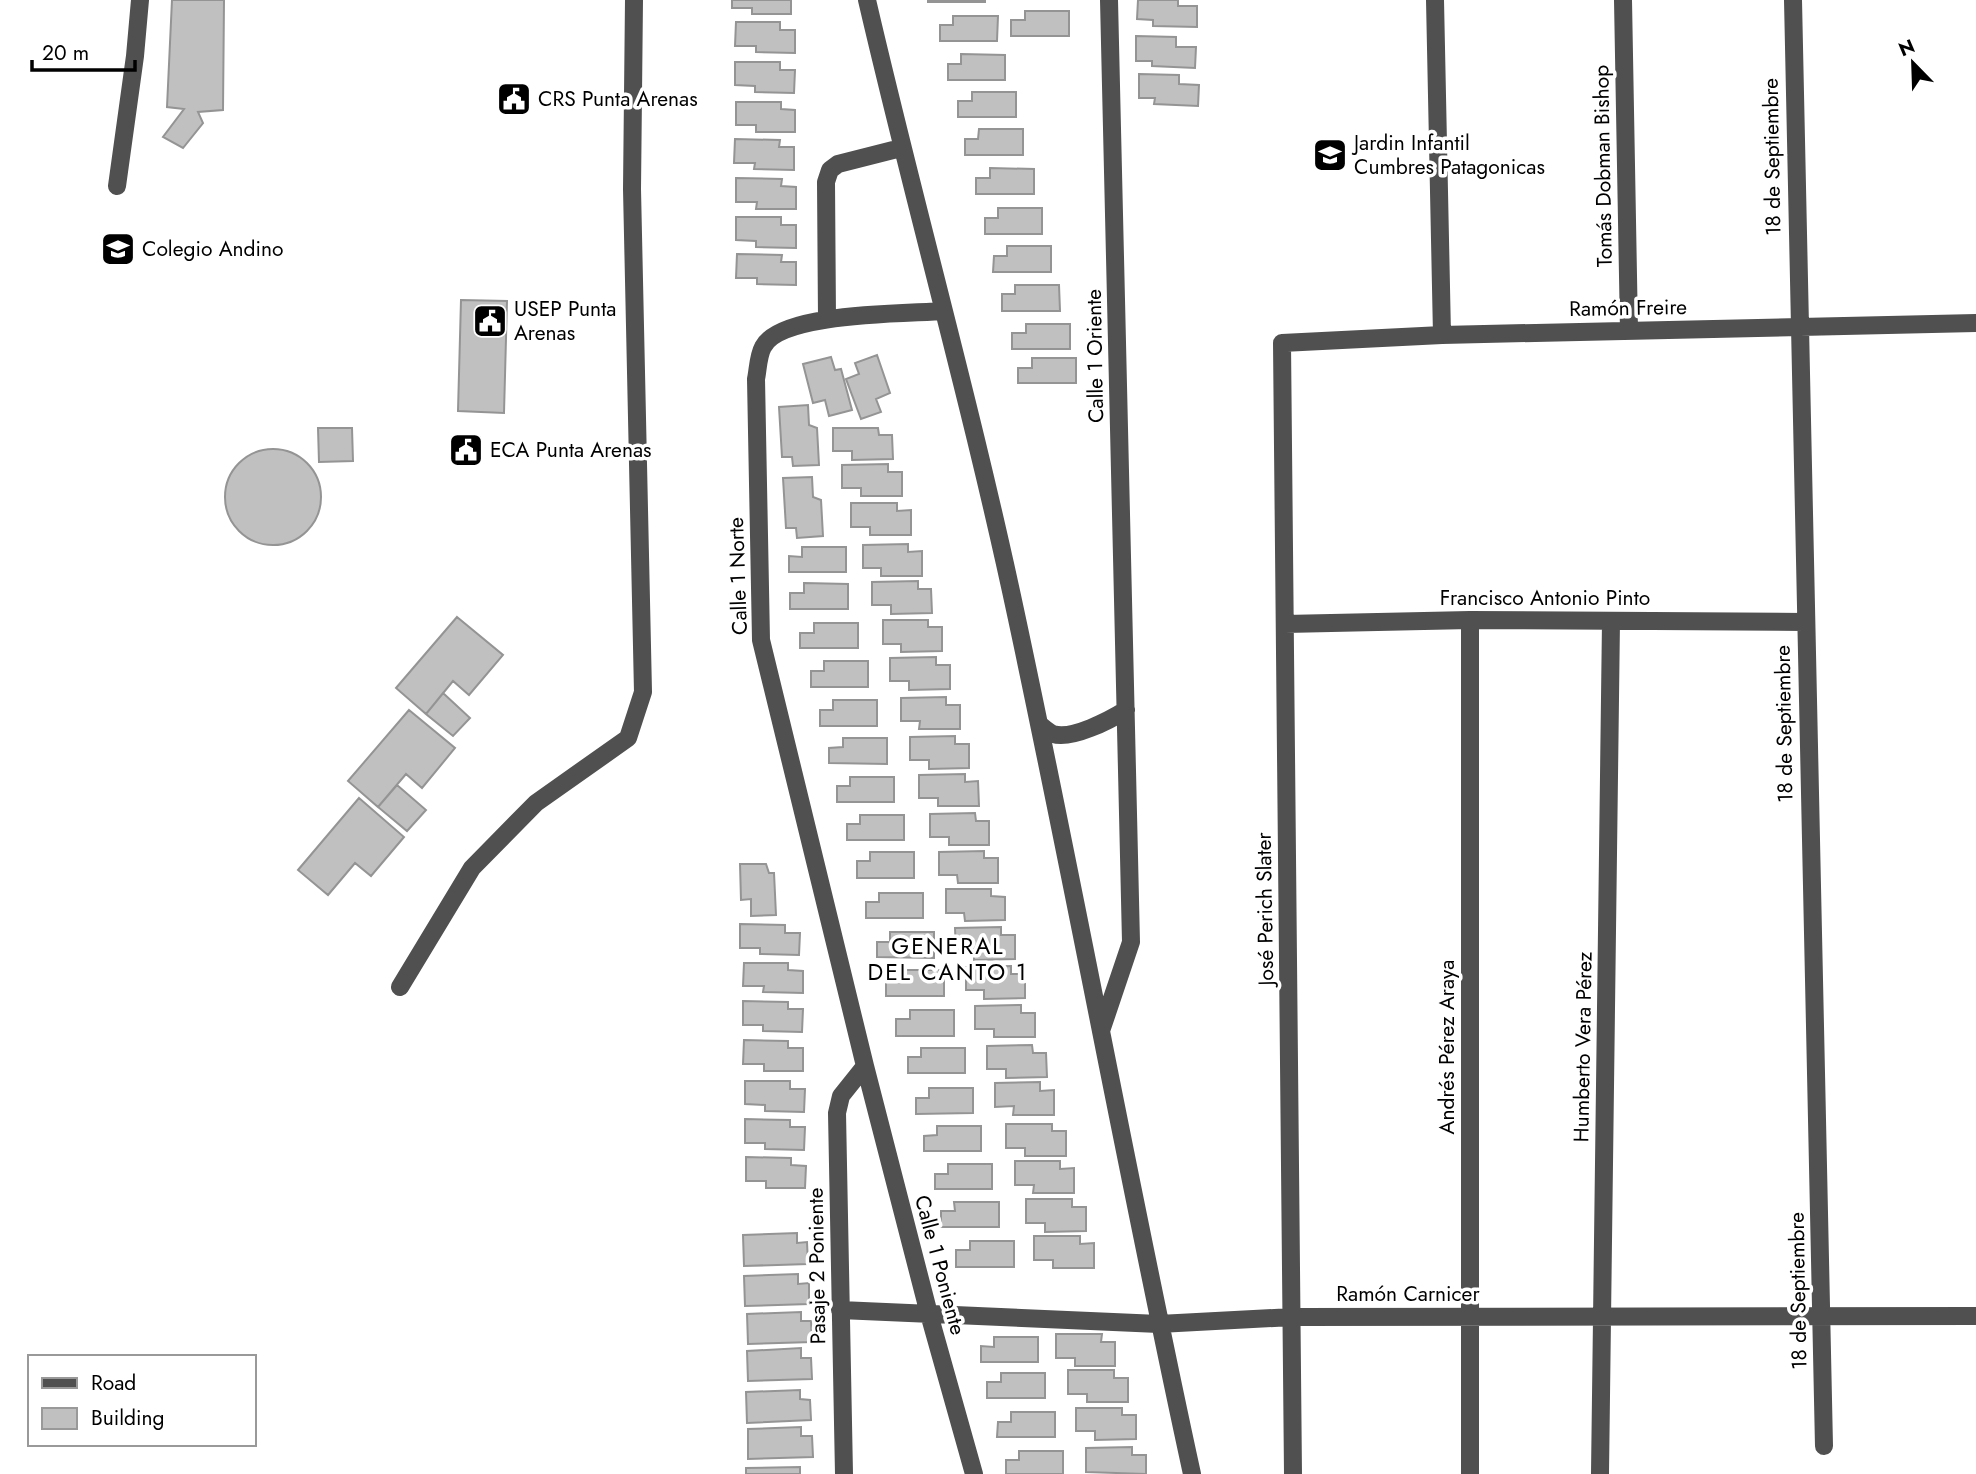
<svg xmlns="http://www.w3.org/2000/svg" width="1976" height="1474" viewBox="0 0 1976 1474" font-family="Jost,sans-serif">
  <rect width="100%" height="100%" fill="#fff"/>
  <path fill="#c0c0c0" stroke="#949494" stroke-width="2" d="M 172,0 L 224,0 L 223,110 L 198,112 L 203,123 L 183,148 L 163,137 L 184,109 L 167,107 Z
    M 732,0 L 791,0 L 791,14 L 752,14 L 752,8 L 732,8 Z
    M 928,0 L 985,0 L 985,2 L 928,2 Z
    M 1138,0 L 1178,0 L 1178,6 L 1197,6 L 1197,27 L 1153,26 L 1153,20 L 1137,19 Z
    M 1025,11 L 1069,11 L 1069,36 L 1011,36 L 1011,20 L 1025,20 Z
    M 953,16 L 998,16 L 997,41 L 940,41 L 940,25 L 953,25 Z
    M 736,22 L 780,22 L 780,30 L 795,30 L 795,53 L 756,52 L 756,46 L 735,46 Z
    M 1136,36 L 1176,37 L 1176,47 L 1196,47 L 1195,68 L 1152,66 L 1152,61 L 1136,61 Z
    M 961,54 L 1005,55 L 1005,80 L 948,80 L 948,64 L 961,64 Z
    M 735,62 L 780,62 L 780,70 L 795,70 L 794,93 L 755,92 L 755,86 L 735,85 Z
    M 1139,74 L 1179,75 L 1179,84 L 1199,85 L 1198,106 L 1154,104 L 1155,98 L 1139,98 Z
    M 972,92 L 1016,92 L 1016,117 L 958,117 L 958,101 L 972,101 Z
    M 736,102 L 781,102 L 781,109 L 795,110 L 795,132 L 756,132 L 756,125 L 736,125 Z
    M 979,129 L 1023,129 L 1023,155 L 965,155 L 965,139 L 978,139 Z
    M 735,139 L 780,140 L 779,147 L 794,147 L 794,170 L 754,169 L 755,163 L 734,163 Z
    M 990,168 L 1034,169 L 1034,194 L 976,194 L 976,178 L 990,178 Z
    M 736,178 L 782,179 L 781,186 L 796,187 L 796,209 L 756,209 L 757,202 L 736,202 Z
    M 998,208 L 1042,208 L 1042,234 L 985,234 L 985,218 L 998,218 Z
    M 736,217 L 781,217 L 781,225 L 796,225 L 796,248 L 756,247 L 756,241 L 736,240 Z
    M 1007,246 L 1051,246 L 1051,272 L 993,272 L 994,256 L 1007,256 Z
    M 737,254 L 782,255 L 781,262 L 796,262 L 796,285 L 757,284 L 757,278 L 736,278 Z
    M 1015,285 L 1059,285 L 1060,311 L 1002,311 L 1002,294 L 1015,294 Z
    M 461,300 L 507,301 L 504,413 L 458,411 Z
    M 1026,324 L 1070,324 L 1070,349 L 1012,349 L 1012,333 L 1026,333 Z
    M 877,355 L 890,393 L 876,399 L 881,412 L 861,419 L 846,379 L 859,374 L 855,363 Z
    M 831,357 L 835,370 L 841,369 L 852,410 L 829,416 L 825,400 L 813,403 L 803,364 Z
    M 1032,358 L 1076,358 L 1076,383 L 1018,383 L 1018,368 L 1032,368 Z
    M 808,405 L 809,425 L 817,428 L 819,465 L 793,466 L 792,457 L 782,457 L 779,407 Z
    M 318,428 L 352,428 L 353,461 L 319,462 Z
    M 833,428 L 878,428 L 879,435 L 892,435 L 893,459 L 852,460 L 852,451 L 833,451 Z
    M225 497a48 48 0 1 1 96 0a48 48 0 1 1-96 0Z
    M 888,464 L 888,472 L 902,472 L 902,496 L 861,496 L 861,488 L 842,488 L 842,465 Z
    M 812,477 L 813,497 L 821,500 L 823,536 L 797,538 L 796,528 L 786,528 L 783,478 Z
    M 851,503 L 897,503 L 897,511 L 911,510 L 911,535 L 870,535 L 870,527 L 851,527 Z
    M 908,544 L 908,552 L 922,551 L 922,576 L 881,576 L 881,568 L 863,568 L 863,545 Z
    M 802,547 L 846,547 L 846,572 L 789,572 L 789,556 L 802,557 Z
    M 918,581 L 918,589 L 931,589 L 932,613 L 891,614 L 891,605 L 872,605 L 872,582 Z
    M 804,583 L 848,584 L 848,609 L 790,609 L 790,593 L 804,593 Z
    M 457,617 L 503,655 L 469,695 L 453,681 L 426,714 L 396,688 Z
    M 883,620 L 928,620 L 928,627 L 942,627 L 942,651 L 901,652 L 901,644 L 883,644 Z
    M 814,623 L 858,623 L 858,648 L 800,648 L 800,633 L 814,633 Z
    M 936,657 L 936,665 L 950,665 L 950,689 L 909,690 L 909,681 L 890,681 L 890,658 Z
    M 824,661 L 868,661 L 868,687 L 811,687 L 811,671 L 824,671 Z
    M 443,693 L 470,718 L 453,736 L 426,714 Z
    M 946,697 L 946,705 L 960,705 L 960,729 L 919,729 L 920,721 L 901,721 L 901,698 Z
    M 833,700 L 877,700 L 877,726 L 820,726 L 820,710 L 833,710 Z
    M 409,710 L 455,748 L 422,788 L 406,774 L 378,807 L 348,781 Z
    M 955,736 L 955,744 L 969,744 L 969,768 L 929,769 L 929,760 L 910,760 L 910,737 Z
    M 843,738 L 887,738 L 887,764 L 829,763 L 829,748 L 843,747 Z
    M 965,774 L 965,782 L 978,781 L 979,806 L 938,806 L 938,798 L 919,798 L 919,775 Z
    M 850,777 L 894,777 L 894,802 L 837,802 L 837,786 L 850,786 Z
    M 397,785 L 426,810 L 407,831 L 378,807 Z
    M 359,798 L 404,837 L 371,876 L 355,863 L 328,895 L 298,870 Z
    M 975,813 L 976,821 L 989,821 L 989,845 L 949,845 L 949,837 L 930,837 L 930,814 Z
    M 860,815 L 904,815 L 904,840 L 847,840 L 847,824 L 860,824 Z
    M 984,851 L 984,858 L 998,858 L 998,883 L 958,883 L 957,875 L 939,875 L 939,852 Z
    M 870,852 L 914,852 L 914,878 L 857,878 L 857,861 L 870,861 Z
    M 740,864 L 766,864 L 769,873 L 774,873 L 776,915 L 751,916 L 751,899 L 741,900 Z
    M 946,889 L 991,889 L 991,896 L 1005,897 L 1005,920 L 965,921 L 964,913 L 946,913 Z
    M 879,893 L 923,893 L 923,918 L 866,918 L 866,902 L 879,902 Z
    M 740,924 L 785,925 L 785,933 L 800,933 L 799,955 L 760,954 L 760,948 L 740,948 Z
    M 1001,927 L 1001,935 L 1015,935 L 1015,959 L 974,960 L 974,951 L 956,952 L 955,928 Z
    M 890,932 L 934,932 L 934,958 L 877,957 L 877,942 L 890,942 Z
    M 744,963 L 788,963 L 788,970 L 803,971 L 803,993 L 763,992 L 764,986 L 743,986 Z
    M 1011,966 L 1011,974 L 1025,974 L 1025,998 L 984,999 L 984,990 L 966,990 L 966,967 Z
    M 899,970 L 944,970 L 944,996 L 886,996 L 886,979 L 899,979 Z
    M 743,1001 L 788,1002 L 788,1009 L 803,1009 L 802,1032 L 763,1031 L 763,1025 L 743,1025 Z
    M 1021,1005 L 1021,1013 L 1035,1013 L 1035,1037 L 994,1037 L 994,1029 L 975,1029 L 975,1006 Z
    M 910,1010 L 954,1010 L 954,1036 L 896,1036 L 896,1019 L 910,1019 Z
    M 744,1040 L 788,1041 L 788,1048 L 803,1048 L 803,1071 L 764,1071 L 764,1064 L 743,1064 Z
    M 1032,1045 L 1033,1053 L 1046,1053 L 1047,1077 L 1006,1078 L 1006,1069 L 987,1069 L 987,1046 Z
    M 921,1048 L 965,1048 L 965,1073 L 908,1073 L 908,1057 L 921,1057 Z
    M 745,1081 L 790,1081 L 790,1089 L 805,1089 L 804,1112 L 765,1111 L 765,1105 L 745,1104 Z
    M 1040,1082 L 1040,1091 L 1054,1090 L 1054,1115 L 1013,1115 L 1014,1106 L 995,1107 L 995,1083 Z
    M 929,1088 L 973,1088 L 973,1113 L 916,1114 L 916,1098 L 929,1098 Z
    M 745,1119 L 790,1120 L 790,1127 L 805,1127 L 804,1150 L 765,1149 L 765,1143 L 745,1143 Z
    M 1006,1124 L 1052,1124 L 1052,1131 L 1066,1131 L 1066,1156 L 1025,1156 L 1025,1148 L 1006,1148 Z
    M 937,1126 L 981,1126 L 981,1151 L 924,1151 L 924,1136 L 937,1135 Z
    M 746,1157 L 791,1158 L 791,1165 L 806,1166 L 805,1188 L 766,1188 L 766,1181 L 746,1181 Z
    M 1015,1161 L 1060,1161 L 1060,1169 L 1074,1168 L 1074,1193 L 1033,1193 L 1034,1185 L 1015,1185 Z
    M 948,1164 L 992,1164 L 992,1189 L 935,1189 L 935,1174 L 948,1174 Z
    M 1026,1199 L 1072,1199 L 1072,1207 L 1086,1207 L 1086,1231 L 1045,1232 L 1045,1223 L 1026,1223 Z
    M 954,1202 L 999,1202 L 999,1227 L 941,1227 L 941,1211 L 955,1211 Z
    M 797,1233 L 797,1243 L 807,1242 L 808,1264 L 744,1266 L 743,1235 Z
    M 1034,1236 L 1080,1236 L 1080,1244 L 1094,1243 L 1094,1268 L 1053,1268 L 1053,1260 L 1034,1260 Z
    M 970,1241 L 1014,1241 L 1014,1267 L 956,1267 L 956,1250 L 970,1250 Z
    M 798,1274 L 798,1284 L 809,1283 L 809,1304 L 745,1306 L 744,1276 Z
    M 801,1312 L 801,1321 L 811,1321 L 812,1342 L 748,1344 L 747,1314 Z
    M 1056,1334 L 1102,1334 L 1101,1342 L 1115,1342 L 1115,1366 L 1075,1366 L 1075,1358 L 1056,1358 Z
    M 994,1337 L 1038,1337 L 1038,1362 L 981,1362 L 981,1346 L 994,1347 Z
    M 801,1348 L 801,1358 L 811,1358 L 812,1379 L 748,1381 L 747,1351 Z
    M 1068,1370 L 1114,1370 L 1114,1378 L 1128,1378 L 1128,1402 L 1087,1402 L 1087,1394 L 1068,1394 Z
    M 1001,1373 L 1045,1373 L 1045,1398 L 987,1398 L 987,1382 L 1001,1382 Z
    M 800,1390 L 800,1399 L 810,1400 L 811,1420 L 747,1423 L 746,1392 Z
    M 1076,1408 L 1122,1408 L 1122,1415 L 1136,1415 L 1136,1439 L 1095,1440 L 1095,1431 L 1076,1431 Z
    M 1011,1412 L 1055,1412 L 1055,1437 L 997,1437 L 998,1422 L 1011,1422 Z
    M 801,1427 L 801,1436 L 812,1436 L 813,1457 L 748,1459 L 748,1429 Z
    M 1132,1447 L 1132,1455 L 1146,1455 L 1146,1474 L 1086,1472 L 1086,1448 Z
    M 1019,1451 L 1063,1451 L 1063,1474 L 1006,1474 L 1006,1460 L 1019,1460 Z
    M 800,1467 L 800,1474 L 746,1474 L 746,1468 Z"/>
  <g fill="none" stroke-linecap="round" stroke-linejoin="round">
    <path stroke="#505050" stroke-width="18" d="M 867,0 C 915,207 973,411 1017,619 C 1078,904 1130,1190 1192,1474
      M 1435,0 L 1442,335
      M 1623,0 L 1629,331
      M 1793,0 L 1824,1446
      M 117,186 L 135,56 L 140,0
      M 944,311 C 907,314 780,312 763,347 C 758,356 758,370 756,379 L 761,640 L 865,1066 L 929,1314 L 974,1474
      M 827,319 L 826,182 L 830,170 L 838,164 L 901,148
      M 1470,620 L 1470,1474
      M 1285,624 L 1470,620 L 1805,622
      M 1039,724 C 1043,727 1048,732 1053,734 C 1072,740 1110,720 1126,710
      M 400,987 L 472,868 L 536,803 L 628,738 L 643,692 L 632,189 L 634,0
      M 1101,1031 L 1131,942 L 1109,0
      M 840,1310 L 1159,1324 L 1292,1317 L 1976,1316
      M 844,1474 L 837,1113 L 841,1096 L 865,1066
      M 1293,1474 L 1282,343 L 1442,335 L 1976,323
      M 1600,1474 L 1611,621"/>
  </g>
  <defs>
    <g id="civic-square" transform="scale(1.75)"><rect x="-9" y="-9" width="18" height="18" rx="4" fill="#000" stroke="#fff"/><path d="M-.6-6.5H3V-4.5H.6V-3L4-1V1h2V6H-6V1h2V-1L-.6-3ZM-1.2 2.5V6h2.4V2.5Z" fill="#fff"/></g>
    <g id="school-square" transform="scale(1.75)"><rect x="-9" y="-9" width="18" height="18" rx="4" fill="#000" stroke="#fff"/><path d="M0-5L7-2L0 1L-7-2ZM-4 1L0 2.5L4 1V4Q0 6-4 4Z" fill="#fff"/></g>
  </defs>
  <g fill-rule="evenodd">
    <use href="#civic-square" x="514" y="99"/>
    <use href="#school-square" x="1330" y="155"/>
    <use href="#school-square" x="118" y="249"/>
    <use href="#civic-square" x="490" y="321"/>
    <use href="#civic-square" x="466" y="450"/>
  </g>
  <g text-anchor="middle" stroke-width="7" stroke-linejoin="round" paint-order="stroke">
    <g font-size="21" fill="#000" stroke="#fff" text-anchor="start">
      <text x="538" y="106">CRS Punta Arenas</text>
      <text x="1354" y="150">Jardin Infantil<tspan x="1354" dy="24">Cumbres Patagonicas</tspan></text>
      <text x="142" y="256">Colegio Andino</text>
      <text x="514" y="316">USEP Punta<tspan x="514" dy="24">Arenas</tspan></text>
      <text x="490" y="457">ECA Punta Arenas</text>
    </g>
    <g font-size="21" fill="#000" stroke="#fff">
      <text transform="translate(1772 157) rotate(-91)" y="7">18 de Septiembre</text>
      <text transform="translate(1603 166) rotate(-91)" y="7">Tomás Dobman Bishop</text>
      <text transform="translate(1628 308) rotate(-1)" y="7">Ramón Freire</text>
      <text transform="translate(1095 356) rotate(-91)" y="7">Calle 1 Oriente</text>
      <text transform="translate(738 576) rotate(-92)" y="7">Calle 1 Norte</text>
      <text x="1545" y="605">Francisco Antonio Pinto</text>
      <text transform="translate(1784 724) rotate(-91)" y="7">18 de Septiembre</text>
      <text transform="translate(1265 909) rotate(-91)" y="7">José Perich Slater</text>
      <text transform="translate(1447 1047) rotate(-90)" y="7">Andrés Pérez Araya</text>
      <text transform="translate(1583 1047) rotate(-89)" y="7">Humberto Vera Pérez</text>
      <text transform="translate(940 1265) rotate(75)" y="7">Calle 1 Poniente</text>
      <text transform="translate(817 1266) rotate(-91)" y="7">Pasaje 2 Poniente</text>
      <text transform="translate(1798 1291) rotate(-91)" y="7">18 de Septiembre</text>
      <text x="1408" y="1301">Ramón Carnicer</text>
    </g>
    <g font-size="23" letter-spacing="2" fill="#000" stroke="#fff">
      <text x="948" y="954">GENERAL<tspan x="948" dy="26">DEL CANTO 1</tspan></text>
    </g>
  </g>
  <rect x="28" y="1355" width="228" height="91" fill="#ffffff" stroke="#999999" stroke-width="2"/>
  <rect x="42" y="1378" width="35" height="10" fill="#505050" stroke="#999999" stroke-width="2"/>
  <text x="91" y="1390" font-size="21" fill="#000000">Road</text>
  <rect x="42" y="1408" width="35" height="21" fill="#c0c0c0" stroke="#999999" stroke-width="2"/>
  <text x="91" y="1425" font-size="21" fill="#000000">Building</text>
  <g transform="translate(1913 63) rotate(337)" stroke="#ffffff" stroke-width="5" paint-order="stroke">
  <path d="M0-5L12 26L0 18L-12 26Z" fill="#000000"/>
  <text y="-10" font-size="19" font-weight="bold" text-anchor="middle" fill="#000000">N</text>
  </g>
  <path d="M32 60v10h103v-10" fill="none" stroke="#000000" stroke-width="3.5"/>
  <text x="42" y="60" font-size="21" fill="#000000" stroke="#ffffff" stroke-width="5" paint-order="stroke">20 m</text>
</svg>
